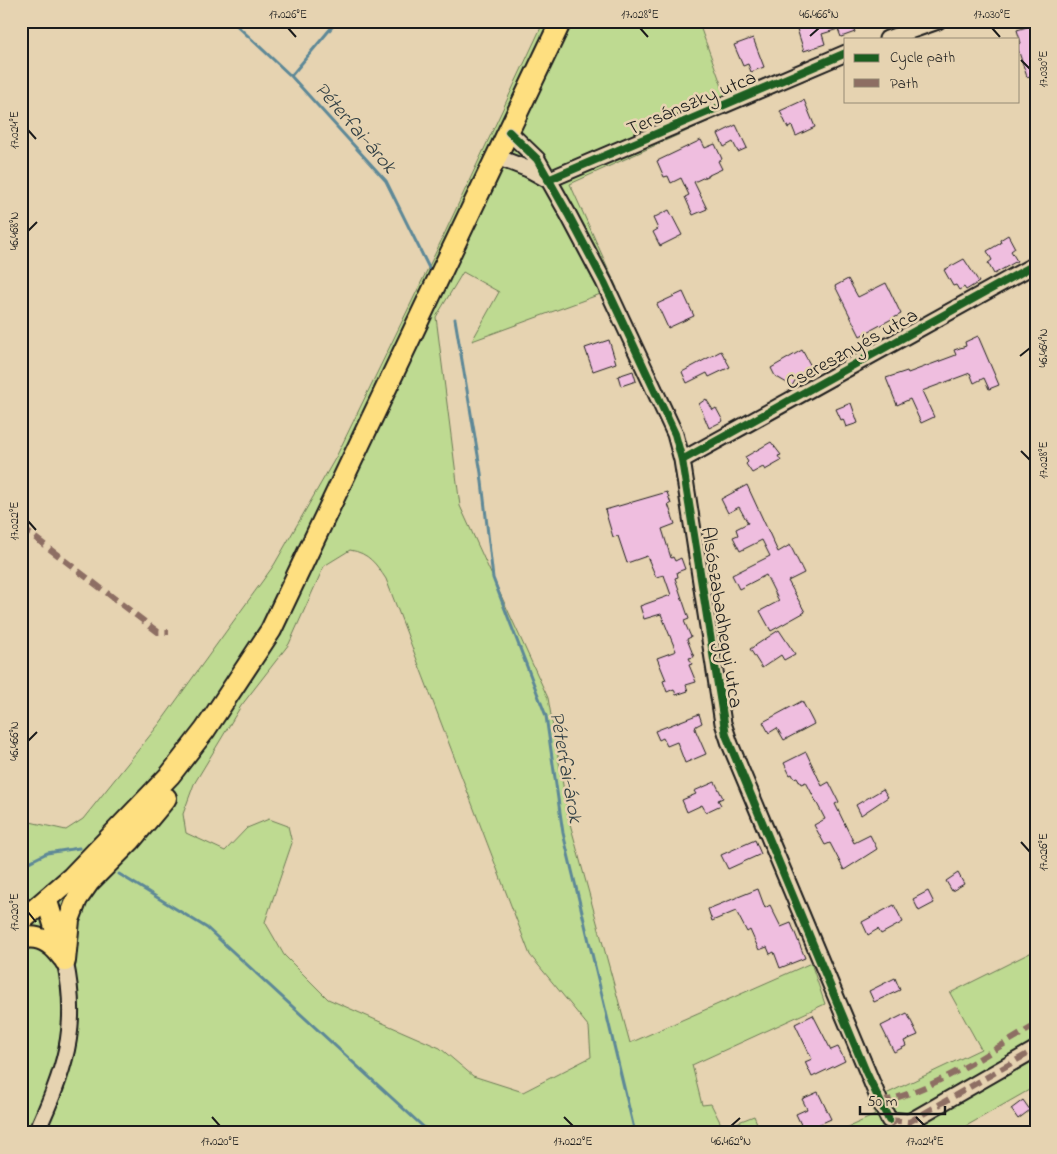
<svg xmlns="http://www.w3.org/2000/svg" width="1057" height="1154" viewBox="0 0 1057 1154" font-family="'Indie Flower',sans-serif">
  <rect width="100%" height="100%" fill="#e6d3b1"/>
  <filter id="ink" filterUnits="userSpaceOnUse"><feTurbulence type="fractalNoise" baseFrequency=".02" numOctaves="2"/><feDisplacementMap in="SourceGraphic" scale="10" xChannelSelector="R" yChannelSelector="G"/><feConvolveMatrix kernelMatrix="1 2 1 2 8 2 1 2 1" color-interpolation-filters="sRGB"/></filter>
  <g filter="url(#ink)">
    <path fill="#beda91" stroke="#6d7b56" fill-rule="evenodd" d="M 544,21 L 698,21 L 731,111 L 570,184 L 617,288 L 472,341 L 499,292 L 463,272 L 436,317 L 460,506 L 548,698 L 569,820 L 630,1043 L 811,963 L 825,1004 L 692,1065 L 702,1105 L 711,1104 L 723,1128 L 754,1116 L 761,1133 L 21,1133 L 21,820 L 66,830 L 83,819 L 160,723 L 274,565 L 336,457 L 434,256 ZM 350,550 C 369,553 376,564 386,579 L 530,955 L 589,1027 L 591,1057 L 523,1092 L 473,1076 L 440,1048 L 328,999 L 284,955 L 265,922 L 292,843 L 288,826 L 269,819 L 247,828 L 225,851 L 186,833 L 183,814 L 194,784 L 241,706 L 289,644 L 324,566 Z
      M 1036,950 L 1036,1057 L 1031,1060 L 1036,1068 L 1036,1086 L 954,1133 L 835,1133 L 875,1115 L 869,1102 L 981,1049 L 950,993 Z"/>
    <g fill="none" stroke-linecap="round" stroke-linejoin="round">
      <path stroke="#5d8897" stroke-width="3" d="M 232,21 L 291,76 L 386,181 L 431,272
        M 291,76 L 337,21
        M 455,319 L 481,473 L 493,578 L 546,716 L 563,833 L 635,1133
        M 21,866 L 47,853 L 79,848
        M 119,874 L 207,928 L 430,1133"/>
    </g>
    <path fill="#efbedf" stroke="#1c1c1c" d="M 820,21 L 855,21 L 852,24 L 855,32 L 841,37 L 838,29 L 822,34 L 825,44 L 804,51 L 797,29 Z
      M 1030,26 L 1036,43 L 1036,74 L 1027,77 L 1018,49 L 1018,44 L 1021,43 L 1017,30 Z
      M 753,38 L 764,67 L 751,72 L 748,64 L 743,66 L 734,45 Z
      M 804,100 L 815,127 L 796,136 L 792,126 L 788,128 L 780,111 Z
      M 736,125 L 747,148 L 738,152 L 733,142 L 724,147 L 718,134 Z
      M 701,140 L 705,148 L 715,144 L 722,159 L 718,161 L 722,169 L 694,182 L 707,209 L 693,215 L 685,197 L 689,195 L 681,178 L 671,183 L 668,176 L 664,177 L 657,161 Z
      M 669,210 L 682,235 L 660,246 L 653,232 L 658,229 L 653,218 Z
      M 1008,235 L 1015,248 L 1011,251 L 1017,261 L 994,274 L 988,263 L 992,260 L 987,251 L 1001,243 L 1000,240 Z
      M 964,259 L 979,282 L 966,290 L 964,287 L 959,290 L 956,285 L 953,286 L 944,270 Z
      M 848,279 L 858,297 L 886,283 L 901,314 L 860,336 L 835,286 Z
      M 683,292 L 694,316 L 668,328 L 657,304 Z
      M 978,336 L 999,385 L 989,389 L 984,378 L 974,383 L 970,373 L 922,391 L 934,417 L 921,423 L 910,399 L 897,405 L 886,378 L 907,371 L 908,373 L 956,355 L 954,350 L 966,346 L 965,342 Z
      M 609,340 L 616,363 L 593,371 L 585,348 Z
      M 802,350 L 812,368 L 798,375 L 792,386 L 775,376 L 771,368 Z
      M 721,351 L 730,367 L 709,377 L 707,373 L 687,383 L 682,372 Z
      M 633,371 L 636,381 L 621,386 L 618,376 Z
      M 706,399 L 713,410 L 716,408 L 723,421 L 709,428 L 699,404 Z
      M 851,403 L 858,423 L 846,427 L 843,419 L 841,420 L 836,409 Z
      M 771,442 L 781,455 L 778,456 L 781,461 L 765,470 L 763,467 L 752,473 L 746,464 L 748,462 L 745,457 Z
      M 747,485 L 778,552 L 790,545 L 804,573 L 788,581 L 805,612 L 771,631 L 760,611 L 779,601 L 766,575 L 739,589 L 732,575 L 770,556 L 762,540 L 740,551 L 733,537 L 738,535 L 736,529 L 748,523 L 739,507 L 728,513 L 721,499 Z
      M 667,492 L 671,504 L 668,504 L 675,524 L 662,529 L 671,558 L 673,557 L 675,561 L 681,558 L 685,569 L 677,572 L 678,577 L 675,578 L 689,619 L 684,621 L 691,637 L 687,639 L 694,657 L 689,658 L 692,664 L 689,665 L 696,682 L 686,685 L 688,691 L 676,695 L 674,689 L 667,692 L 663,681 L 666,680 L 657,658 L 676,651 L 661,614 L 644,619 L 640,606 L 671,595 L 664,575 L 656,577 L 647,556 L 627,563 L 618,536 L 613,537 L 605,510 Z
      M 779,630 L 795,654 L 784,660 L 781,655 L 762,668 L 750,649 Z
      M 802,701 L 814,724 L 784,740 L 777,728 L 769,733 L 763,722 Z
      M 699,714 L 702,723 L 696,726 L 695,729 L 706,754 L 685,763 L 677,742 L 667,746 L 663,738 L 659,740 L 655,731 Z
      M 806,752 L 822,786 L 829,782 L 839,802 L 835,804 L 854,843 L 870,835 L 877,849 L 844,870 L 830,843 L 825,845 L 814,825 L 825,819 L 806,782 L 801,784 L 797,777 L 794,778 L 792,774 L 790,775 L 784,763 Z
      M 715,782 L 723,798 L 718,800 L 721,805 L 706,812 L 702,805 L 687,812 L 682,800 L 696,794 L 694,791 Z
      M 883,789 L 888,797 L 861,815 L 856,805 Z
      M 755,840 L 761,854 L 728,869 L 721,855 Z
      M 958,873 L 964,884 L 952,891 L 946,881 Z
      M 758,889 L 765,908 L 770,905 L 781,927 L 791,923 L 805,958 L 780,968 L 774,952 L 770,954 L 767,947 L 759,950 L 750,930 L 747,932 L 736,911 L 712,921 L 708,909 Z
      M 928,891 L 934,903 L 919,911 L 913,899 Z
      M 894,905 L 903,922 L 881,934 L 878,929 L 868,935 L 862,922 Z
      M 895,978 L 900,990 L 874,1002 L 869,991 Z
      M 907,1013 L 918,1035 L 904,1041 L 906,1046 L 894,1052 L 881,1026 Z
      M 813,1015 L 831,1050 L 838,1047 L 845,1061 L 812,1077 L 805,1062 L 812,1059 L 795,1024 Z
      M 818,1092 L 831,1119 L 804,1131 L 796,1114 L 807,1109 L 802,1099 Z
      M 1023,1100 L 1030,1110 L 1018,1119 L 1011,1109 Z"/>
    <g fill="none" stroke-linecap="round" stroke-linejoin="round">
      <g stroke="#1c1c1c" stroke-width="19">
        <path id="minor" d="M 887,39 L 938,21
          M 509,132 L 537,159 L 568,214 L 604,282 L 675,434 L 682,460 L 723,723 L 730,744 L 880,1102 L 889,1120 L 909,1122
          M 497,157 L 528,169 L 548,180
          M 548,180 L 846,53
          M 682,460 L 1036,264
          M 909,1122 L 1036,1049
          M 36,1133 C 64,1071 80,1029 65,961"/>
      </g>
      <g stroke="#1c1c1c" stroke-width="24">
        <path id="major" d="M 47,901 L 62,951
          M 21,921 L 72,877 L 170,775 L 205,730 L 271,630 L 561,21
          M 21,939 C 39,933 53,944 63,958
          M 65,961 L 69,920 L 77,899 L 89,882 L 130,841 L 166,798"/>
      </g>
      <use href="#minor" stroke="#e6d3b1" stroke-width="15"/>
      <use href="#major" stroke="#fedf80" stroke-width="20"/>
      <path stroke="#8d6e63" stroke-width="6" stroke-dasharray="12 6" stroke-linecap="butt" d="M 21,527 L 158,632 L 169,632
        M 880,1102 C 935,1090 987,1053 1036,1025
        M 887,1116 L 898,1133
        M 889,1120 L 909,1122 L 1036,1049"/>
      <g stroke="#e6d3b1" stroke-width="11">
        <path id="cycleway" d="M 509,132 L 537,159 L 568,214 L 604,282 L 675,434 L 682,460 L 726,735 L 866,1072 L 889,1120
          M 548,180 L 846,53
          M 682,460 L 1036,264"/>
      </g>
      <use href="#cycleway" stroke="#1b5e20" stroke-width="8"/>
    </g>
  </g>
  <path fill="none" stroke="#1c1c1c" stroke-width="2" d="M 288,28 L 296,37M 640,28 L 648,37M 992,28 L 1000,37M 810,36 L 819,28M 1021,60 L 1030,69M 28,130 L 36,139M 28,231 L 37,222M 1020,356 L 1030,348M 1021,451 L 1030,460M 28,521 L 36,530M 28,741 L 37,732M 1021,842 L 1030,852M 28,912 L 36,922M 212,1117 L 220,1126M 564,1117 L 573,1126M 916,1117 L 925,1126M 731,1126 L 740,1118"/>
  <g text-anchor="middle" stroke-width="5" stroke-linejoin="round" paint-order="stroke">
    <g font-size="20" fill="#1c1c1c" stroke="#e6d3b1">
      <text transform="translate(691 102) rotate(-23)" y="7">Tersánszky utca</text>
      <text transform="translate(851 348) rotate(-29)" y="7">Cseresznyés utca</text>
      <text transform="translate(723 617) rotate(81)" y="7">Alsószabadhegyi utca</text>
    </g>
    <g font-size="21" font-style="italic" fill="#324045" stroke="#e6d3b1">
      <text transform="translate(356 127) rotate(49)" y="7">Péterfai-árok</text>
      <text transform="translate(567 767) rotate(80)" y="7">Péterfai-árok</text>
    </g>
  </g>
  <rect width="1057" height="1154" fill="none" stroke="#e6d3b1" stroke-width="55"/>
  <rect x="844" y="38" width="175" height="65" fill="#e6d3b1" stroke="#958a75"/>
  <rect x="854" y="54" width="25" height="8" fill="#1b5e20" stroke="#958a75"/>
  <text x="890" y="62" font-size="15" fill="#1c1c1c">Cycle path</text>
  <rect x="854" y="79" width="25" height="8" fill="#8d6e63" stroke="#958a75"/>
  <text x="890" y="88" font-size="15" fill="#1c1c1c">Path</text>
  <path d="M860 1106v8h85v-8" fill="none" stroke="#1c1c1c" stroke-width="2.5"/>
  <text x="867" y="1106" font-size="15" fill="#1c1c1c" stroke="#e6d3b1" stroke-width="4" paint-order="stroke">50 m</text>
  <rect x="28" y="28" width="1002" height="1098" fill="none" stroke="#1c1c1c" stroke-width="2"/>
  <g font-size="12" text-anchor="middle" fill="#1c1c1c">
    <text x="288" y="18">17.026°E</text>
    <text x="640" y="18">17.028°E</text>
    <text x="819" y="18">46.466°N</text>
    <text x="992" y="18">17.030°E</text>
    <text transform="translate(1043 69) rotate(-90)" y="4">17.030°E</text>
    <text transform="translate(14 130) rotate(-90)" y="4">17.024°E</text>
    <text transform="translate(14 231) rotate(-90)" y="4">46.468°N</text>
    <text transform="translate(1043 348) rotate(-90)" y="4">46.464°N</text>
    <text transform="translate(1043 460) rotate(-90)" y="4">17.028°E</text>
    <text transform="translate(14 521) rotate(-90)" y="4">17.022°E</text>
    <text transform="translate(14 741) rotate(-90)" y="4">46.466°N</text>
    <text transform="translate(1043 852) rotate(-90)" y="4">17.026°E</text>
    <text transform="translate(14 912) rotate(-90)" y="4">17.020°E</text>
    <text x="220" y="1145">17.020°E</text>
    <text x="573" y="1145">17.022°E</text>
    <text x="731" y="1145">46.462°N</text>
    <text x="925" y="1145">17.024°E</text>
  </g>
</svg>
